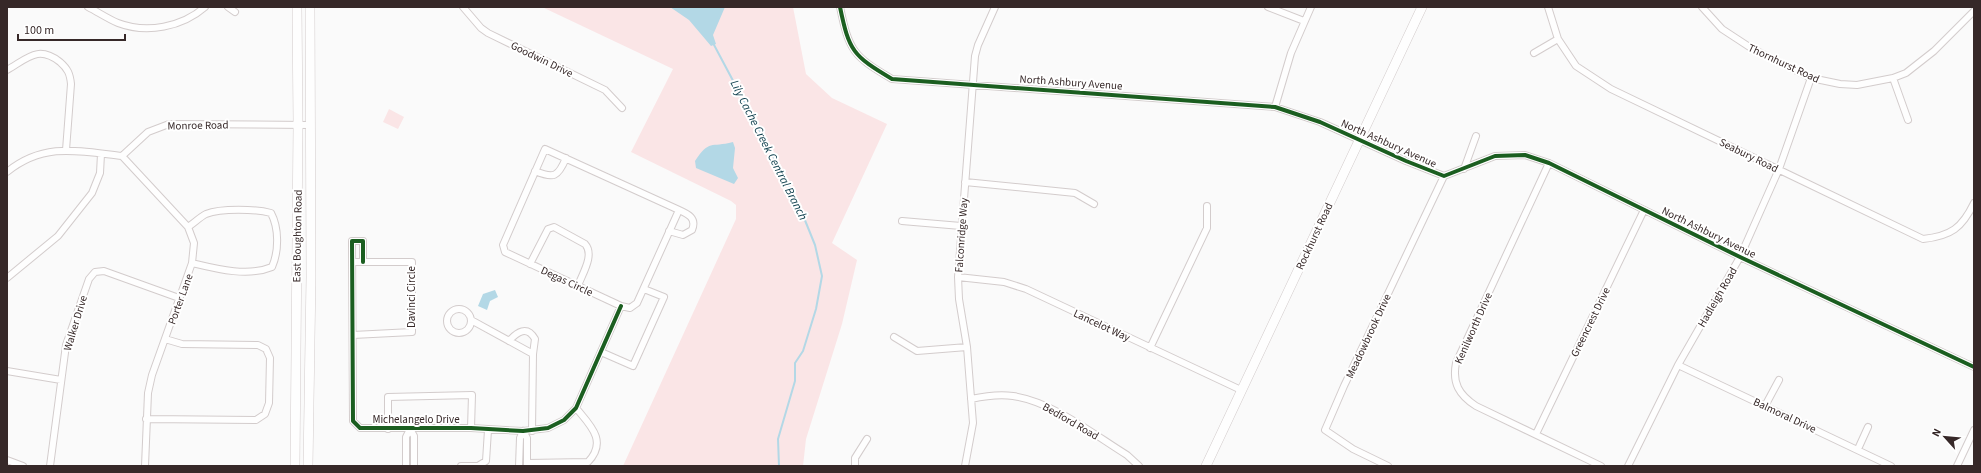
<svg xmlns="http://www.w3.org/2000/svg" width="1981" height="473" viewBox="0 0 1981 473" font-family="'Source Sans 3',sans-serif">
  <rect width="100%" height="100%" fill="#fafafa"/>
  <path fill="#fae5e6" d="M 542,7 L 793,7 L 806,74 L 832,98 L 887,124 L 832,243 L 857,260 L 842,324 L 806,439 L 803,466 L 623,466 L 736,219 L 736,205 L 731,201 L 631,152 L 673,69 Z
    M 389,109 L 404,117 L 398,129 L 383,122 Z"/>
  <path fill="#b3d8e6" d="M 670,7 L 725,7 L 713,35 L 716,44 L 711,46 L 689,20 Z
    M 733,142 L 735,148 L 733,168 L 738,178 L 734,184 L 696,168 L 695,161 C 710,139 710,148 733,142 Z
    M 495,290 L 498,297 L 490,301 L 487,310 L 478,306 L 483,294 Z"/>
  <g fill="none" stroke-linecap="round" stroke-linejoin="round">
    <path stroke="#b3d8e6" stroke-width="2" d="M 713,43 L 798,203 L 815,245 L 822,276 L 816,309 L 803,351 L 795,363 L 795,381 L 778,439 L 779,466"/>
    <g stroke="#d3cccc" stroke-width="8">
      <path id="street" d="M 88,7 C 98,12 108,19 118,23 C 147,34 182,27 205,7
        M 228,7 L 235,12
        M 463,7 L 481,28 L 488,33 L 605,90 L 622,108
        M 840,7 C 849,51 853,56 892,79 L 1275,107 L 1320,122 L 1406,161 L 1444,176 L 1495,156 L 1525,155 L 1549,163 L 1740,257 L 1974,367
        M 1268,7 L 1304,21
        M 1548,7 L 1558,39 L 1576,66 L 1611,89 L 1923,239 C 1951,236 1962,228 1974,203
        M 1702,7 L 1722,29 L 1751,48 L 1811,78 L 1840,84 L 1857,85 L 1893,78 L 1906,73 L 1934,51 L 1974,11
        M 1534,53 L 1558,39
        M 7,70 C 28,58 38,45 60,62 C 68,69 70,74 71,84 L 66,150
        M 1893,78 L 1908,120
        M 1275,107 L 1291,53 L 1311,7
        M 545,149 L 679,210 L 637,303 L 630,308 L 621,306 L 505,252 L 503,245 Z
        M 122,156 L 188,227 L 194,243 L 192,263 L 152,375 L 148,393 L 145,466
        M 1549,163 L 1456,363 C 1452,383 1459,395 1476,406 L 1601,466
        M 1464,169 L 1476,136
        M 535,171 C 554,179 558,177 566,158
        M 7,172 C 44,142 79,151 122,156 L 148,132 L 169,124 L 310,125
        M 965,182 L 1075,193 L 1094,204
        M 902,221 L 961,226
        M 188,227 C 194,223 200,217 206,214 C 221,208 256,209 271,213 C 279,228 279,251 272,267 C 248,277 217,269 192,263
        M 669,231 L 683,235 L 692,230 C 697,218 688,214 679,210
        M 363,262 L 363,241 L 352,241 L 353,421 L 360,428 L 471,428 L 523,431 L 548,428 L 564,420 L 576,408 L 621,306
        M 530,264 L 548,229 L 554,227 L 585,244 C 595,255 582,274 578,286
        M 958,277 L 1004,282 L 1026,289 L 1241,390
        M 7,278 L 58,236 L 92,193 L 100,173 L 101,154
        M447 321a12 12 0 1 1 24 0a12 12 0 1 1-24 0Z
        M 471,320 L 533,354 L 532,431
        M 353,335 L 412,332 L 412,262 L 353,262
        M 894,337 L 917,351 L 967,347
        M 509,341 C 517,332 527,325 535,339 L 533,354
        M 1150,348 L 1207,228 L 1207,206
        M 601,352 L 633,366 L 664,297 L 644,289
        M 1678,365 L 1891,466
        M 7,371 L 61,380
        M 971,399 C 985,396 999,394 1013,396 C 1053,402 1093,434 1127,455 L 1139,466
        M 1765,406 L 1779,380
        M 146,419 L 256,420 L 265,414 L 269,403 L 270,358 L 266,349 L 258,345 L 182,344 L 165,339
        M 388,429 L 388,397 L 472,395 L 471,428
        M 410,429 L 414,436 L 414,466
        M 523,431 L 527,438 L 527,466
        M 1536,434 L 1644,210
        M 1858,449 L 1868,427
        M 7,460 L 23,466
        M 527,463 L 588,462 C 608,441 590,425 576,408
        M 50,466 L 66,345 L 89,279 L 95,272 L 104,271 L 179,298
        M 406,466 L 406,437 L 410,429
        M 461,466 L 478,466 L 486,461 L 488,430
        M 519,466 L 520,438 L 523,431
        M 855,466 L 855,458 L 867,439
        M 965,466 L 973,423 L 967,347 L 959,299 L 958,277 L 975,56 L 978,45 L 995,7
        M 1388,466 L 1353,449 L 1325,430 L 1344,386 L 1444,176
        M 1628,466 L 1678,365 L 1740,257 L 1779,169 L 1811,78
        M 1957,466 L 1974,430"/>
    </g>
    <g stroke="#d3cccc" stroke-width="10">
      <path id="secondary" d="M 295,466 L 298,125 L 297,7
        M 308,466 L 311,277 L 310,7
        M 1206,466 L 1422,7"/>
    </g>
    <use href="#street" stroke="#fefefe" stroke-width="6"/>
    <use href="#secondary" stroke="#fefefe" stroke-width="9"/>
    <g stroke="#fff" stroke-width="6">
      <path id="cycleway" d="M 840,7 C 849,51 853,56 892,79 L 1275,107 L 1320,122 L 1406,161 L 1444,176 L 1495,156 L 1525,155 L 1549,163 L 1740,257 L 1974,367
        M 363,262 L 363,241 L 352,241 L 353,421 L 360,428 L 471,428 L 523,431 L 548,428 L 564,420 L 576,408 L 621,306"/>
    </g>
    <use href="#cycleway" stroke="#1b5e20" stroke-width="4"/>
  </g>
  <g text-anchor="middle" stroke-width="4" stroke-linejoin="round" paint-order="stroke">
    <g font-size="11" fill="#362828" stroke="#fff">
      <text transform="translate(542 59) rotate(26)" y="4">Goodwin Drive</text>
      <text transform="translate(1784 63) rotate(25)" y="4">Thornhurst Road</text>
      <text transform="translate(1071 82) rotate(4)" y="4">North Ashbury Avenue</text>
      <text transform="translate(198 125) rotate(-1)" y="4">Monroe Road</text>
      <text transform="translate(1389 143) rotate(24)" y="4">North Ashbury Avenue</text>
      <text transform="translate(1749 155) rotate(26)" y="4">Seabury Road</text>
      <text transform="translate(1709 232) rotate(26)" y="4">North Ashbury Avenue</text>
      <text transform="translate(961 235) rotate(-86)" y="4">Falconridge Way</text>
      <text transform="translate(297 236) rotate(-89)" y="4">East Boughton Road</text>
      <text transform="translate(1314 236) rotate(-65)" y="4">Rockhurst Road</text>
      <text transform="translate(567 281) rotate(25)" y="4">Degas Circle</text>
      <text transform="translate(411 297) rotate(-90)" y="4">Davinci Circle</text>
      <text transform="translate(1717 297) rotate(-60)" y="4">Hadleigh Road</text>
      <text transform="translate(180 299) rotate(-70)" y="4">Porter Lane</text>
      <text transform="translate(1590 322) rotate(-64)" y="4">Greencrest Drive</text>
      <text transform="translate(75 323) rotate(-73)" y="4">Walker Drive</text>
      <text transform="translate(1102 325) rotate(25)" y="4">Lancelot Way</text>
      <text transform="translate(1473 328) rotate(-66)" y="4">Kenilworth Drive</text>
      <text transform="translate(1368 336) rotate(-65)" y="4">Meadowbrook Drive</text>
      <text transform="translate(1785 415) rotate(25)" y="4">Balmoral Drive</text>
      <text x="416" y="423">Michelangelo Drive</text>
      <text transform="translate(1071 421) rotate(30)" y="4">Bedford Road</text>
    </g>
    <g font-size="12" font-style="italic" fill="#10404e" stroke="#fff">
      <text transform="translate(769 150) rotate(63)" y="4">Lily Cache Creek Central Branch</text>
    </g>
  </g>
  <rect width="1981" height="473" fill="none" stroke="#362828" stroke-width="16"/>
  <g transform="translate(1945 437) rotate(297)" stroke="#ffffff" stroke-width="3" paint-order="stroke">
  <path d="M0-3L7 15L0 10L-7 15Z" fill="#362828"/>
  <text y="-6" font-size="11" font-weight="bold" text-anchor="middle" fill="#362828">N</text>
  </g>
  <path d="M18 34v6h107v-6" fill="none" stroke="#362828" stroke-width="2"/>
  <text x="24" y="34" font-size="12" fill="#362828" stroke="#ffffff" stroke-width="3" paint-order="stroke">100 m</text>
</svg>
